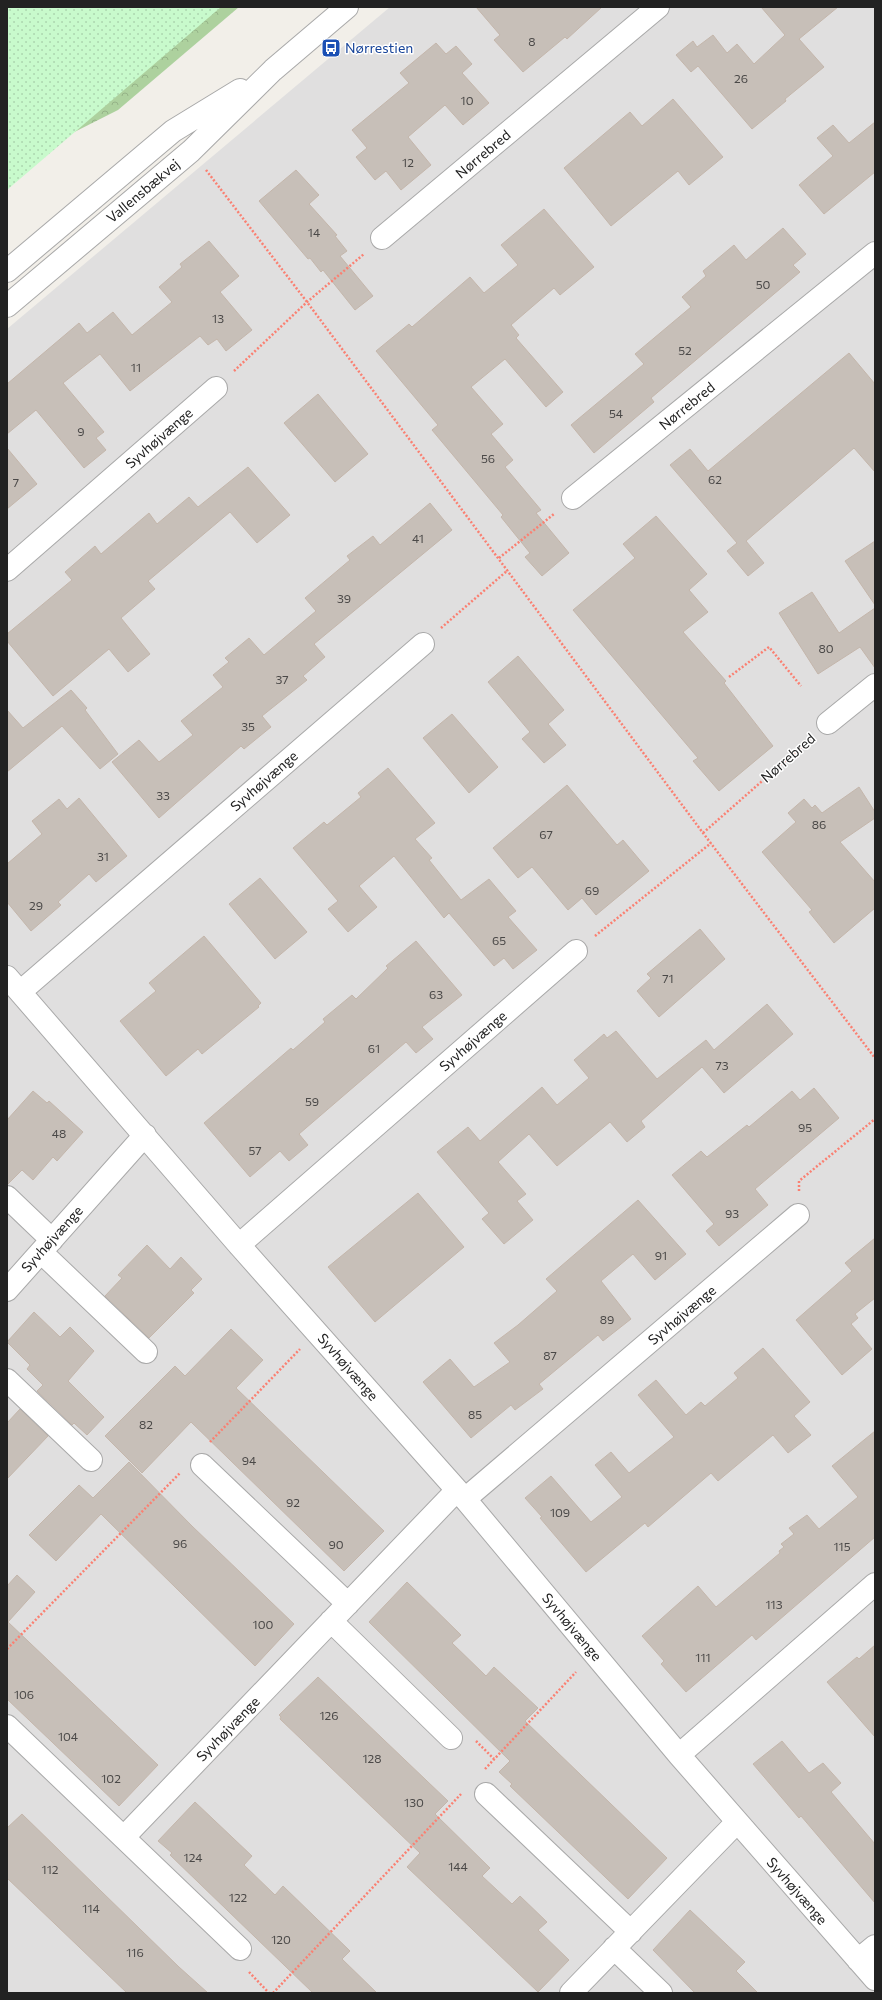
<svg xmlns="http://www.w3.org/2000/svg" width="882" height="2000" viewBox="0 0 882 2000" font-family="Commissioner,sans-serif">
  <defs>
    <pattern id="forest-crowns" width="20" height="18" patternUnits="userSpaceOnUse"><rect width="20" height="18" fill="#add19e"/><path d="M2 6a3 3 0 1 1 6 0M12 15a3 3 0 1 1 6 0" fill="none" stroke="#95b388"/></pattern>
    <pattern id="park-dots" width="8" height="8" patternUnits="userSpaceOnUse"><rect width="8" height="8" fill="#c8facc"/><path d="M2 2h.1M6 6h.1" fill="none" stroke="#acd6af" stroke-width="1.8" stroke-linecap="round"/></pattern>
  </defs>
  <rect width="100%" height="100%" fill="#f2efe9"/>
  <path fill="#e0dfdf" d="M 390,7 L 875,7 L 875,1993 L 7,1993 L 7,329 Z"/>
  <path fill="url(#forest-crowns)" d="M 204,7 L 239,7 L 118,110 L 7,166 Z"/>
  <path fill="url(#park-dots)" d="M 7,7 L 221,7 L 7,190 Z"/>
  <path fill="#c7bfb8" stroke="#c4b6ab" d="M 476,7 L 602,7 L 567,39 L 565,37 L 523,72 L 494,40 L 500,35 Z
    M 761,7 L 838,7 L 799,39 L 824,67 L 785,99 L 786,101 L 752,129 L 698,66 L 691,72 L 676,55 L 693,41 L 697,47 L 713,35 L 727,53 L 737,44 L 754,64 L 785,35 Z
    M 436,43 L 446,54 L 456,46 L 472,64 L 462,73 L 489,103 L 463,125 L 445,105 L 408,137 L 431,165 L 401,190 L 386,171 L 375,180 L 356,157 L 367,148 L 352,130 L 409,83 L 400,73 Z
    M 673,99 L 723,157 L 689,185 L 678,171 L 611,226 L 564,168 L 630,112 L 642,126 Z
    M 875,122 L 875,172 L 824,214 L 799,185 L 833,156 L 817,138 L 833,125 L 849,143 Z
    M 296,170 L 319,195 L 309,204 L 337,235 L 335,236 L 347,251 L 340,256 L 373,296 L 355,310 L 323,270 L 321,272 L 310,258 L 308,259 L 259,201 Z
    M 544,209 L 594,267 L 560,295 L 554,288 L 511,325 L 519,335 L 516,338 L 563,392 L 546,407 L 505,359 L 471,387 L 503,424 L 491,434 L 513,460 L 505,467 L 541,510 L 536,513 L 569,553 L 542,576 L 525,557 L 530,553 L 501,517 L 503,515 L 432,430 L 438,425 L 376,351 L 409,324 L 412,327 L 470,277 L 484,293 L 518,265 L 501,245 Z
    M 783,228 L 806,254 L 793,265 L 800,272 L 651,398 L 654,402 L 594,453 L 571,425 L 644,364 L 635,354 L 691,307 L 682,297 L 706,276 L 703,271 L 734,245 L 746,260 Z
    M 209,241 L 239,276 L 220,292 L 252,330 L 226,351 L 217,339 L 208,345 L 200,336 L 130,391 L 100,354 L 63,383 L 104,432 L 96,438 L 106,450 L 84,468 L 36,410 L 7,434 L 7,384 L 79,323 L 87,333 L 113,312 L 132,335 L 172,302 L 159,287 L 182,267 L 180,264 Z
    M 849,353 L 875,384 L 875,472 L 854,448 L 746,541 L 764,563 L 748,576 L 727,551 L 737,543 L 670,465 L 690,449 L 708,471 Z
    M 318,394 L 368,454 L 335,482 L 284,423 Z
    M 7,448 L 37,484 L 7,509 Z
    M 248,467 L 290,515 L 257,543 L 230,512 L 148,581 L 155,589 L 121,618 L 150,654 L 128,672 L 109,649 L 53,696 L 7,641 L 7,634 L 72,580 L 65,572 L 95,546 L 101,554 L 149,513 L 157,524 L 189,497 L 198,507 Z
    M 430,503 L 452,530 L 314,644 L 325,657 L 303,676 L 307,680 L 262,716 L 271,727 L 244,749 L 241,746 L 159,818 L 112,762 L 139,740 L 159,762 L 193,735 L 181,721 L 223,687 L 213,675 L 229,662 L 225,658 L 249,638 L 264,655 L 316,611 L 305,598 L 350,560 L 347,556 L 373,536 L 380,545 Z
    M 656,516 L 707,574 L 689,590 L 708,612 L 683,632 L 726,681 L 724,683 L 773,746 L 719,791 L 693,761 L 698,758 L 573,610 L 635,558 L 623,544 Z
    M 875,541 L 875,605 L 845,561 Z
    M 812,592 L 839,633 L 875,608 L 875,668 L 860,647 L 818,674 L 779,613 Z
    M 518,656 L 564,710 L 548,724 L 566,745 L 544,763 L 522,739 L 530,732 L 488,682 Z
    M 71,690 L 87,708 L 85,710 L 118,754 L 100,769 L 62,726 L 7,772 L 7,710 L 23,728 Z
    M 452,714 L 498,767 L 469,793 L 423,738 Z
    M 388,768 L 435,823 L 415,839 L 432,858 L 429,860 L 461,900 L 489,879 L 516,911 L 508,917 L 537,950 L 513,969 L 504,958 L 494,966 L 449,913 L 444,918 L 394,856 L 359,886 L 377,907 L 348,932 L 328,909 L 338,901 L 293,848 L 324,822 L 327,825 L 361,797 L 358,793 Z
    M 567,785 L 617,845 L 623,840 L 649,871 L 596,915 L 582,898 L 568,910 L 532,867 L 518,878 L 493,848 Z
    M 859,787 L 875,812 L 875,818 L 840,842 L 875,882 L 875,908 L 834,943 L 809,912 L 812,910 L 762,852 L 796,822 L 788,813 L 804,799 L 812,808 L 815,805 L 822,813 Z
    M 79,798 L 127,856 L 96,882 L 89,874 L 58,902 L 61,905 L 31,931 L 7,902 L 7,864 L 42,834 L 32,821 L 59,799 L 67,809 Z
    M 260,878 L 307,932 L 275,959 L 229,904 Z
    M 700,929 L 725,959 L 659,1017 L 637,991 L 651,978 L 647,974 Z
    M 204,936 L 261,1003 L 258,1006 L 259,1007 L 202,1054 L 198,1049 L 166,1076 L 120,1021 L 156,991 L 149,983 Z
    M 416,941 L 462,995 L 422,1027 L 433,1039 L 416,1053 L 406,1042 L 299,1134 L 308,1145 L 289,1161 L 280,1151 L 250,1177 L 204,1123 L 291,1048 L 293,1050 L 325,1022 L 323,1019 L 352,995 L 356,999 L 388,968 L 386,966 Z
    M 767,1004 L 793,1034 L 724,1093 L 702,1067 L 641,1121 L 645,1127 L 627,1142 L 610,1122 L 557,1166 L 529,1134 L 498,1162 L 526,1194 L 517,1201 L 533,1220 L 504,1244 L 482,1219 L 489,1213 L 437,1152 L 468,1127 L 480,1141 L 542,1087 L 557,1105 L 589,1078 L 574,1060 L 604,1034 L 607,1038 L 616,1031 L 657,1079 L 706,1040 L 714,1050 Z
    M 814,1088 L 839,1118 L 755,1189 L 768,1205 L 719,1246 L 706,1231 L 714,1224 L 672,1175 L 701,1151 L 707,1157 L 747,1125 L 749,1127 L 792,1091 L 800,1100 Z
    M 33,1091 L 47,1103 L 49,1101 L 83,1132 L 57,1161 L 53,1157 L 33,1180 L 22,1170 L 7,1185 L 7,1120 Z
    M 418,1193 L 464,1247 L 375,1322 L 328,1267 Z
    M 638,1200 L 686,1254 L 655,1280 L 633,1254 L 601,1281 L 631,1319 L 603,1341 L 598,1335 L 539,1384 L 543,1389 L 515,1410 L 511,1405 L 471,1438 L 423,1382 L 450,1359 L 474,1387 L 510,1362 L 494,1343 L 518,1325 L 557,1291 L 546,1279 Z
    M 875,1238 L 875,1298 L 855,1314 L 858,1318 L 851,1324 L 872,1349 L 842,1375 L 796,1320 L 852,1271 L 845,1263 Z
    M 147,1245 L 170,1269 L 181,1257 L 202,1279 L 191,1290 L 194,1293 L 149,1338 L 105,1296 L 122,1278 L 118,1275 Z
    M 34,1312 L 60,1337 L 70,1327 L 94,1351 L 68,1381 L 104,1417 L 87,1435 L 74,1423 L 72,1425 L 37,1391 L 43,1385 L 27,1369 L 30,1365 L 7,1342 Z
    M 231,1329 L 263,1360 L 236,1388 L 384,1531 L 344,1571 L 191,1422 L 142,1473 L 105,1436 L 175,1366 L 185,1376 Z
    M 763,1348 L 810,1402 L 794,1416 L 811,1435 L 788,1453 L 773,1435 L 718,1481 L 711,1473 L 648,1527 L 645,1523 L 586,1572 L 540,1518 L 542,1517 L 525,1498 L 551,1476 L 591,1522 L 622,1497 L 595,1465 L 611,1452 L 629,1473 L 674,1437 L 638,1395 L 656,1380 L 686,1415 L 701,1402 L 705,1406 L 738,1378 L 734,1373 Z
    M 20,1409 L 48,1436 L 7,1479 L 7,1423 Z
    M 875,1431 L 875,1537 L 756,1640 L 752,1635 L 686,1692 L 661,1664 L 664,1661 L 642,1636 L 698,1586 L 716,1607 L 780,1553 L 779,1551 L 784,1547 L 781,1544 L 794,1534 L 789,1528 L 807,1515 L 819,1529 L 858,1497 L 832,1466 Z
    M 129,1462 L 192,1526 L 294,1624 L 255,1666 L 101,1514 L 56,1561 L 29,1535 L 79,1485 L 93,1498 Z
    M 17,1575 L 35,1592 L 8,1622 L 158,1765 L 119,1806 L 7,1699 L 7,1586 Z
    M 407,1582 L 461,1635 L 452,1643 L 486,1676 L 494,1667 L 538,1708 L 525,1721 L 667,1858 L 628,1899 L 510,1786 L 512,1784 L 499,1772 L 510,1761 L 369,1622 Z
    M 875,1645 L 875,1737 L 827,1682 L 857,1657 L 859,1659 Z
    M 318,1677 L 448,1801 L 435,1814 L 490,1868 L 482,1876 L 512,1904 L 520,1896 L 547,1922 L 538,1930 L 569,1960 L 538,1992 L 407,1867 L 420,1853 L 280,1719 L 281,1717 L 279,1715 Z
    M 782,1741 L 809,1773 L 823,1763 L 841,1783 L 831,1792 L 875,1844 L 875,1903 L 801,1816 L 799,1818 L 753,1764 Z
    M 195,1802 L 252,1856 L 244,1865 L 275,1895 L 283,1886 L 350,1951 L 342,1959 L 377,1993 L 313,1993 L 170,1855 L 172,1853 L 158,1841 Z
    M 22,1814 L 179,1967 L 208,1993 L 127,1993 L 7,1878 L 7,1828 Z
    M 690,1910 L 745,1962 L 736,1971 L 758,1993 L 695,1993 L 653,1950 Z"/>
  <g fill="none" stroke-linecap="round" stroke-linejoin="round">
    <g stroke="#a9a9a9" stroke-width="24">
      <path id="minor" d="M 382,238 L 658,7
        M 7,271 L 173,131 L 240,90
        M 7,306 L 191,151 L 273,70 L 347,7
        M 573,498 L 875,253
        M 7,570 L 216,388
        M 828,723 L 875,685
        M 7,977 L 239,1245 L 465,1499 L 679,1755 L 875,1979
        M 20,992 L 423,644
        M 7,1197 L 52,1240
        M 239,1245 L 576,951
        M 41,1252 L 146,1352
        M 7,1290 L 145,1135
        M 7,1380 L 91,1460
        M 202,1465 L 348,1604
        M 465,1499 L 798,1215
        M 331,1621 L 451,1738
        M 7,1726 L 240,1949
        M 679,1755 L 875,1584
        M 486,1794 L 631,1932
        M 124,1837 L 457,1490
        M 614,1948 L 661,1993
        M 858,1960 L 875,1946
        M 571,1993 L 737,1822"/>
    </g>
    <path stroke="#fa8072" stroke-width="2.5" stroke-dasharray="2 2" stroke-linecap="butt" d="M 206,170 L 307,302 L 703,833 L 875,1058
      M 234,371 L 307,302 L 364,254
      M 499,558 L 554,514
      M 441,628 L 508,570
      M 729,677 L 769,647 L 801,686
      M 703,833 L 810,739
      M 595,936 L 711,843
      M 799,1191 L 799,1181 L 875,1119
      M 210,1442 L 300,1349
      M 7,1649 L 180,1473
      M 476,1741 L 494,1759
      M 485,1769 L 576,1672
      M 249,1972 L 269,1993
      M 273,1993 L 461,1794"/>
    <use href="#minor" stroke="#fff" stroke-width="22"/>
  </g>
  <defs>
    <g id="bus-square" transform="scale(1)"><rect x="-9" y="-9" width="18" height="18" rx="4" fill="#1a4fb4" stroke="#fff"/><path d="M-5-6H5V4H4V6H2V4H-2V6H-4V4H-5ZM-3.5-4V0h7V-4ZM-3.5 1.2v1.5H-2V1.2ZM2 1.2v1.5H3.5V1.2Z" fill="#fff"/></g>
  </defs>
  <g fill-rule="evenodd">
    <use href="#bus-square" x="331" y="48"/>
  </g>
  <g text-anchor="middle" stroke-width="3" stroke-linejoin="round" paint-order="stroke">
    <g font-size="12" fill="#4b4948">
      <text x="532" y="46">8</text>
      <text x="741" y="83">26</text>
      <text x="467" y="105">10</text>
      <text x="408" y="167">12</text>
      <text x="314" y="237">14</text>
      <text x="763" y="289">50</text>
      <text x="218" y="323">13</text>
      <text x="685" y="355">52</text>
      <text x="136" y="372">11</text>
      <text x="616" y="418">54</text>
      <text x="81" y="436">9</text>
      <text x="488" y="463">56</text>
      <text x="715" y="484">62</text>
      <text x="16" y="487">7</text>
      <text x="418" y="543">41</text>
      <text x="344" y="603">39</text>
      <text x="826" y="653">80</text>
      <text x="282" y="684">37</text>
      <text x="248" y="731">35</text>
      <text x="163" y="800">33</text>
      <text x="819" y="829">86</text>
      <text x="546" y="839">67</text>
      <text x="103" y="861">31</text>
      <text x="592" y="895">69</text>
      <text x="36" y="910">29</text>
      <text x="499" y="945">65</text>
      <text x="668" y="983">71</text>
      <text x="436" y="999">63</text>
      <text x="374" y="1053">61</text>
      <text x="722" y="1070">73</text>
      <text x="312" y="1106">59</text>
      <text x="805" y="1132">95</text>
      <text x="59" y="1138">48</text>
      <text x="255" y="1155">57</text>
      <text x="732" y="1218">93</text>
      <text x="661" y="1260">91</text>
      <text x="607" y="1324">89</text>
      <text x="550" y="1360">87</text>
      <text x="475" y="1419">85</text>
      <text x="146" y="1429">82</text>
      <text x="249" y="1465">94</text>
      <text x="293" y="1507">92</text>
      <text x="560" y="1517">109</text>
      <text x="180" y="1548">96</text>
      <text x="336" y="1549">90</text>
      <text x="842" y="1551">115</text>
      <text x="774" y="1609">113</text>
      <text x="263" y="1629">100</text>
      <text x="703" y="1662">111</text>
      <text x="24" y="1699">106</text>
      <text x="329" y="1720">126</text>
      <text x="68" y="1741">104</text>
      <text x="372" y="1763">128</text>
      <text x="111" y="1783">102</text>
      <text x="414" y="1807">130</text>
      <text x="193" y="1862">124</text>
      <text x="458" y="1871">144</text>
      <text x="50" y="1874">112</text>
      <text x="238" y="1902">122</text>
      <text x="91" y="1913">114</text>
      <text x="281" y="1944">120</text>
      <text x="135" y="1957">116</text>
    </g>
    <g font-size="14" fill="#164399" stroke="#fff" text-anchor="start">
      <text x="345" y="53">Nørrestien</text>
    </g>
    <g font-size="14" fill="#222" stroke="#fff">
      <text transform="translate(483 154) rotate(-40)" y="5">Nørrebred</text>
      <text transform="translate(143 191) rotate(-40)" y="5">Vallensbækvej</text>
      <text transform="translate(687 406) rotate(-39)" y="5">Nørrebred</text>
      <text transform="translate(159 438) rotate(-41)" y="5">Syvhøjvænge</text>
      <text transform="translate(788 758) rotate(-41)" y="5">Nørrebred</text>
      <text transform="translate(264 781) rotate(-41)" y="5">Syvhøjvænge</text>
      <text transform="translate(473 1041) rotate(-41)" y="5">Syvhøjvænge</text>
      <text transform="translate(52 1239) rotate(-48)" y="5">Syvhøjvænge</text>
      <text transform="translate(682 1315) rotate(-40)" y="5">Syvhøjvænge</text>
      <text transform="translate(348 1367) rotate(49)" y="5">Syvhøjvænge</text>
      <text transform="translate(572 1627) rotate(50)" y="5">Syvhøjvænge</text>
      <text transform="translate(228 1729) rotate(-46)" y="5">Syvhøjvænge</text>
      <text transform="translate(797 1891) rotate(49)" y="5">Syvhøjvænge</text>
    </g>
  </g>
  <rect width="882" height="2000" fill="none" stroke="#222222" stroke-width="16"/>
</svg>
